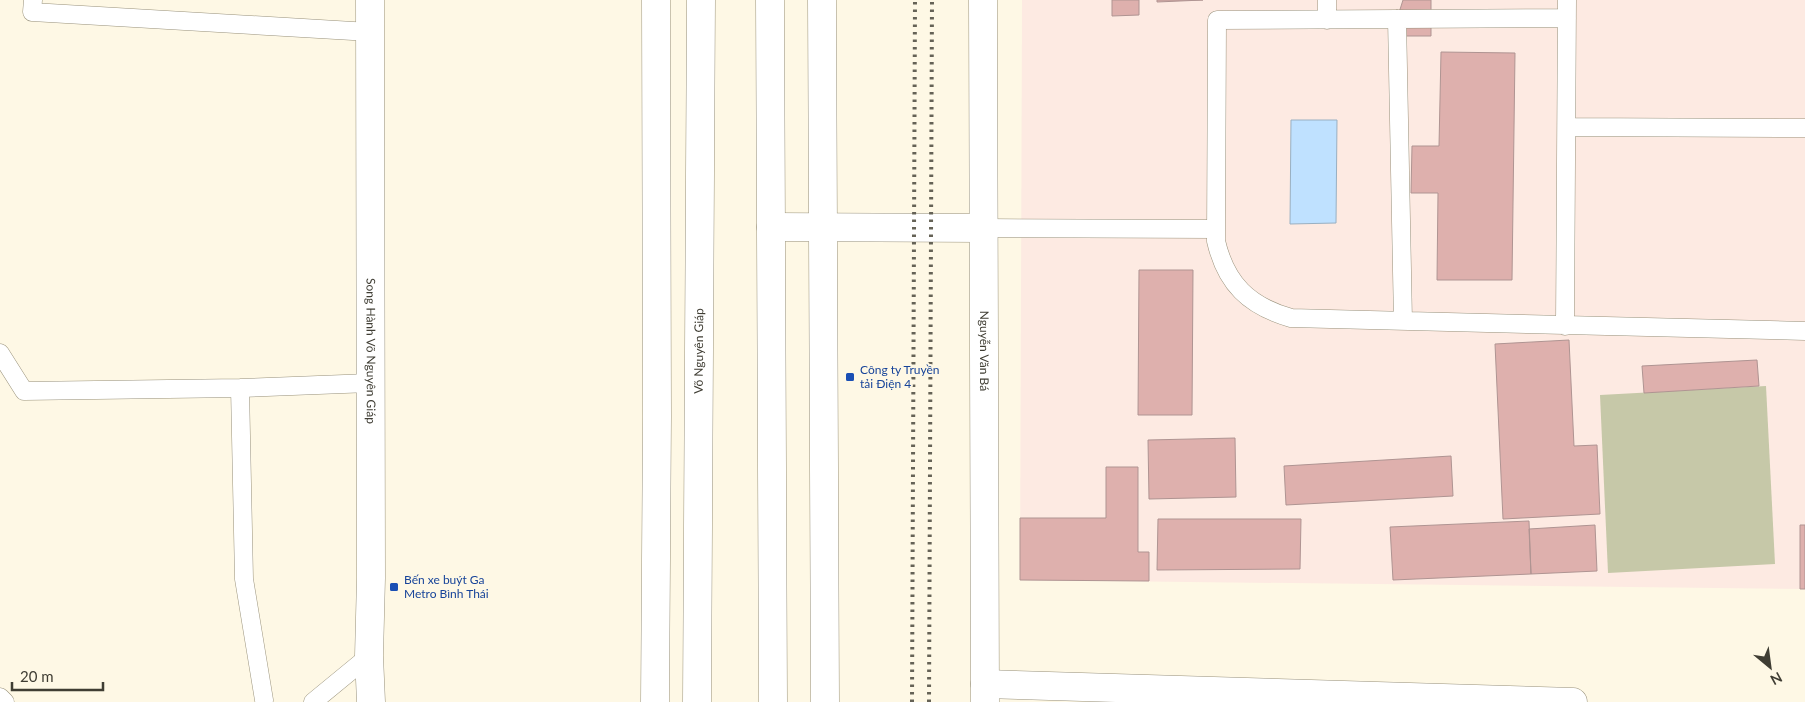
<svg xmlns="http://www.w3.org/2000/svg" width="1805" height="702" viewBox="0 0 1805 702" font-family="Lato,sans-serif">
  <rect width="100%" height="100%" fill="#fef8e5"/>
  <path fill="#fdeae2" d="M 1022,0 L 1805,0 L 1805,589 L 1020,580 Z"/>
  <path fill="#c6c8a8" d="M 1766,386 L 1775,564 L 1608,573 L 1600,395 Z"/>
  <path fill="#bfe1ff" stroke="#99b0c2" d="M 1291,120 L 1337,120 L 1336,223 L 1290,224 Z"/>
  <path fill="#deb0ad" stroke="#af9492" d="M 1112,0 L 1139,0 L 1139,15 L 1112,16 Z
    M 1157,0 L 1203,0 L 1157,2 Z
    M 1403,0 L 1431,0 L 1431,36 L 1404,36 L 1397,19 Z
    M 1441,52 L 1515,53 L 1512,280 L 1437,280 L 1438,193 L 1411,193 L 1412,146 L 1439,146 Z
    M 1139,270 L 1193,270 L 1192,415 L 1138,415 Z
    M 1569,340 L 1574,446 L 1597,445 L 1600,514 L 1503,519 L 1495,344 Z
    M 1757,360 L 1759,386 L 1644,393 L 1642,366 Z
    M 1235,438 L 1236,497 L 1149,499 L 1148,440 Z
    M 1451,456 L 1453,496 L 1286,505 L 1284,466 Z
    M 1106,467 L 1138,467 L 1138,552 L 1149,552 L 1149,581 L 1020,580 L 1020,518 L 1106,518 Z
    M 1158,519 L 1301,519 L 1300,569 L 1157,570 Z
    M 1529,521 L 1531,574 L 1393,580 L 1390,527 Z
    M 1595,525 L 1597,571 L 1531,574 L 1529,529 Z
    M 1800,525 L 1805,525 L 1805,589 L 1800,589 Z"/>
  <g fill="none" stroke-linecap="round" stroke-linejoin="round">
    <g stroke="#99927c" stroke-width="19">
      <path id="lane" d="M 33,0 L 32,12 L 370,32
        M 1327,0 L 1327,20
        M 1567,18 L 1217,20 L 1216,241 C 1226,284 1249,306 1291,318 L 1805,331
        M 1397,19 L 1403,321
        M 1567,127 L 1805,128
        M 983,228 L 1216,229
        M 1565,326 L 1567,0
        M 0,353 L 24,391 L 240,388 L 370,383
        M 240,388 L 244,579 L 264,700
        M 0,697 L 5,702
        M 313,702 L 369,656"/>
    </g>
    <g stroke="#99927c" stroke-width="29">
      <path id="street" d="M 985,684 L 1573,702"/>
    </g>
    <g stroke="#99927c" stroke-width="29">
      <g id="secondary">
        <path id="s1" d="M 370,0 L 371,578 L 369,656 L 371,702"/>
        <path id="s2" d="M 983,0 L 985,702"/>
        <path d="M 771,227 L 983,228"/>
      </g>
    </g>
    <g stroke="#99927c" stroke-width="29">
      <g id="highway">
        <path d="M 770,0 L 773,702"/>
        <path d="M 822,0 L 825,702"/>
        <path d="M 655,702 L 657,417 L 656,0"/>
        <path id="s3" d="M 697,702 L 701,0"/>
      </g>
    </g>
    <use href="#lane" stroke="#fff" stroke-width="18"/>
    <use href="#street" stroke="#fff" stroke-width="28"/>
    <use href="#secondary" stroke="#fff" stroke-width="28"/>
    <use href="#highway" stroke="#fff" stroke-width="28"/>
    <path stroke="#656256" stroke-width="4" stroke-dasharray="2.5 5" stroke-linecap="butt" d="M 912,702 L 915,0
      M 929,702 L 932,0"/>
  </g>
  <g fill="#1a4fb4" stroke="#fef8e5" stroke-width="2">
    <rect x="845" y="372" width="10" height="10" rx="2.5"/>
    <rect x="389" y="582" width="10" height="10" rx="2.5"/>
  </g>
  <g text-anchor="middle" stroke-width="4" stroke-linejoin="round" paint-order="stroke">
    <g font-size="12" fill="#3f3d33" stroke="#fef8e5">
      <text dy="4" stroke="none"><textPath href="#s1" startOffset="351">Song Hành Võ Nguyên Giáp</textPath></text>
      <text dy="4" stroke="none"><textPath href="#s3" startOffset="351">Võ Nguyên Giáp</textPath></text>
      <text dy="4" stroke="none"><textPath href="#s2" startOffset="351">Nguyễn Văn Bá</textPath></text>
    </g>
    <g font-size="12" fill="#164399" stroke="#fef8e5" text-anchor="start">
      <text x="860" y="374">Công ty Truyền<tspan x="860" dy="14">tải Điện 4</tspan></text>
      <text x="404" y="584">Bến xe buýt Ga<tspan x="404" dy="14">Metro Bình Thái</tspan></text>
    </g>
  </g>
  <g transform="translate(1770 667) rotate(151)" stroke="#fef8e5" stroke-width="4" paint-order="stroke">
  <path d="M0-4L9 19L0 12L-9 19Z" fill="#3f3d33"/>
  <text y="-8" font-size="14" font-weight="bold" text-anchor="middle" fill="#3f3d33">N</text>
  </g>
  <path d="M12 682v8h91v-8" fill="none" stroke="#3f3d33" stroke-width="2.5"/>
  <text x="20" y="682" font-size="15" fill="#3f3d33" stroke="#fef8e5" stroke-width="4" paint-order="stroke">20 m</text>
</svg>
